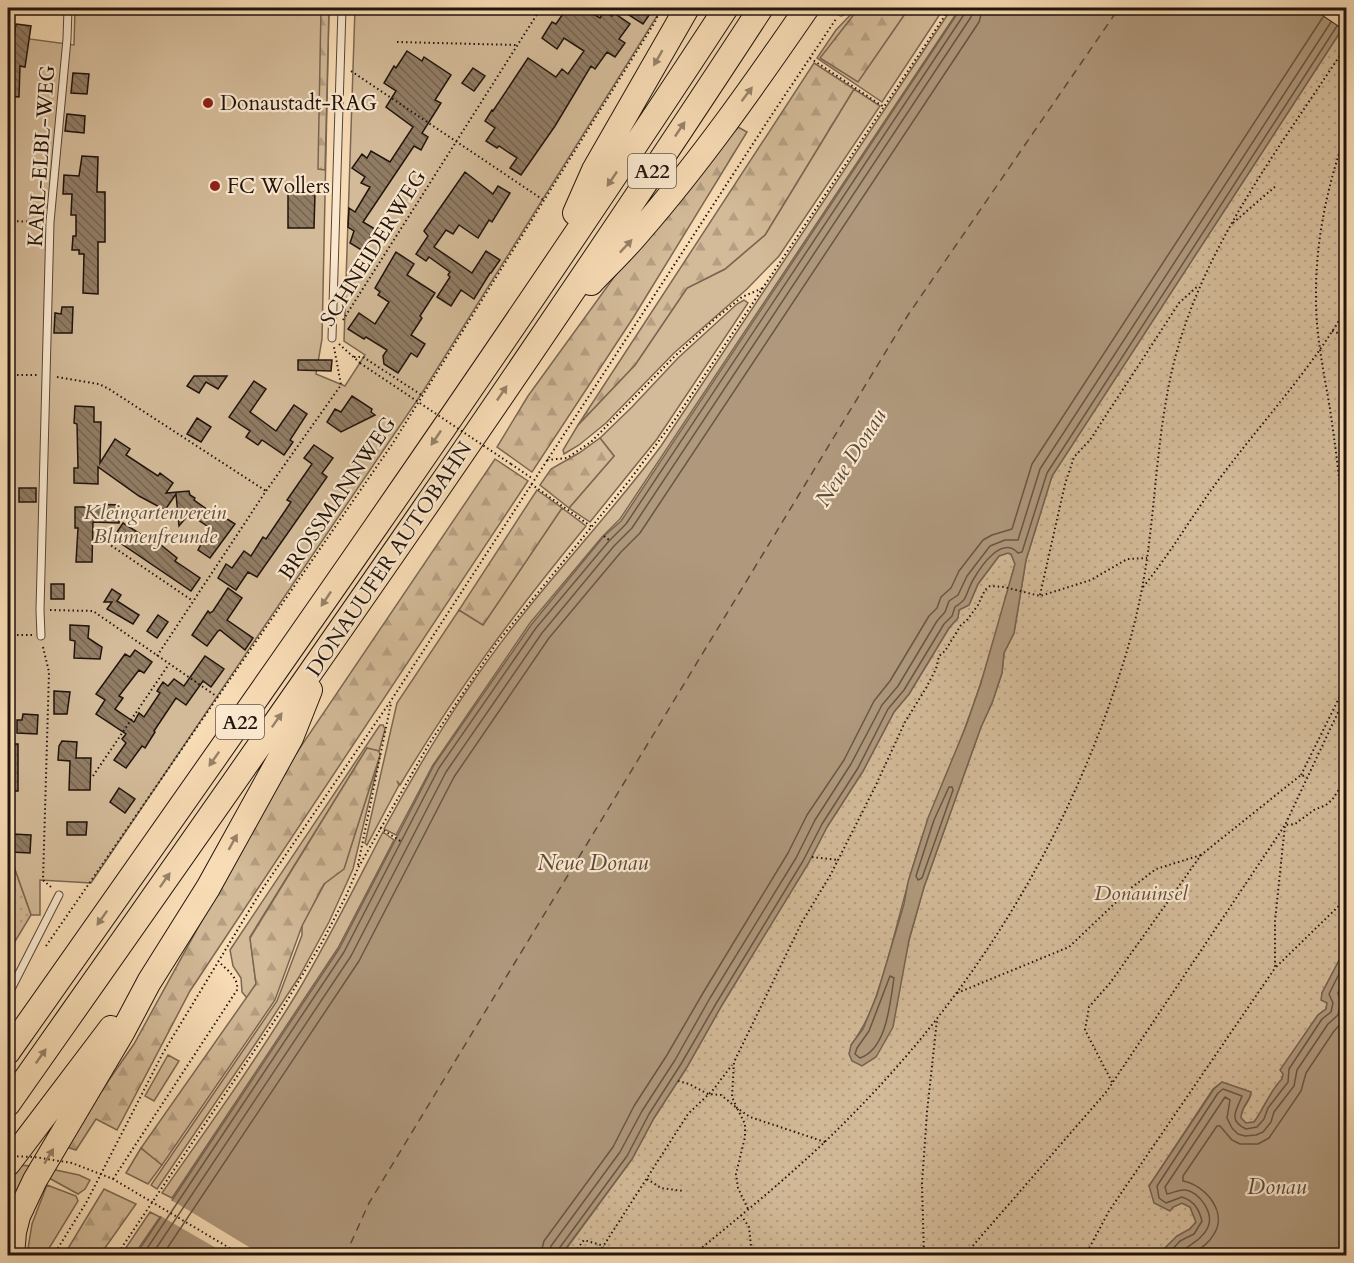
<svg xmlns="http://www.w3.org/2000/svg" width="1354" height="1263" viewBox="0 0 1354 1263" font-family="Cardo,serif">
  <defs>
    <pattern id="forest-firs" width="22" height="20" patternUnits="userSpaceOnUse" patternTransform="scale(1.5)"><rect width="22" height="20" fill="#d3ba98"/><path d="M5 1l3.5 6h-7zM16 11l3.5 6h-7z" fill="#b59f82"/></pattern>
    <pattern id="park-dots" width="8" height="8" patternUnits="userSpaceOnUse" patternTransform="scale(1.5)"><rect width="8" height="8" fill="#d3ba98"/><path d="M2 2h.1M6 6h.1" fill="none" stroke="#b59f82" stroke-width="1.8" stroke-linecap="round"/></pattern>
    <pattern id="building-back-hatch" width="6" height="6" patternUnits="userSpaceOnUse" patternTransform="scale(1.5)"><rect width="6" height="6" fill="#917c64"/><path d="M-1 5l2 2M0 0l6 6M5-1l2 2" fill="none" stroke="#766451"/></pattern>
  </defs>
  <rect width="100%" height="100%" fill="#f8dcb5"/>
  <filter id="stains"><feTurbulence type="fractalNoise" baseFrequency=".00333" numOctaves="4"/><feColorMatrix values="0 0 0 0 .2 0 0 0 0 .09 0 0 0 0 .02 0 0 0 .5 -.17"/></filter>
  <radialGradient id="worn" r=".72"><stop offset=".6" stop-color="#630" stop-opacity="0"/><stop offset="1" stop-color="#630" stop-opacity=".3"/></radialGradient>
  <path fill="#d3ba98" stroke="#7a6752" stroke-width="1.5" d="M 75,8 L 329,8 L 322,339 L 316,374 L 345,386 L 365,355 L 344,341 L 355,8 L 662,8 L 422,393 L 91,883 L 40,880 L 40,915 L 31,915 L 8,850 L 8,36 L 74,45 Z
    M 857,8 L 859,8 L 821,58 L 858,81 L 909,8 L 944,8 L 882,102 L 817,58 L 836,30 Z
    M 952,8 L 960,8 L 620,519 L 602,537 L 530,623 L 433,765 L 396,835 L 384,829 C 423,757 466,686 517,622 C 564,562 616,507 661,446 Z
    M 854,89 L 880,106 L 779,256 L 747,289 L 674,353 L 606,423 L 579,445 L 564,454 L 563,450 L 578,425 L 635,365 L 687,288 L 725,269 L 765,235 Z
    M 744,300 L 748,303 L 657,439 L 590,522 L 569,508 L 614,456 L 600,438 L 632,407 L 678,358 L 737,304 Z
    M 562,508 L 586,526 C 516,611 456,691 400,785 L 397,781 L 399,785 L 367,845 L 365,843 L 397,703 L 459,610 L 483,625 Z
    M 380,725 L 383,725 L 385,729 L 379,751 L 367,748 L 250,937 L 256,984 L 247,998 L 242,992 L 241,978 L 233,966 L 230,950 Z
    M 380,755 L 353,869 L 329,922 L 299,977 L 256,1043 L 157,1189 L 151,1185 L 277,1001 L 302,935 L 302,925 L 325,883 L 344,868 Z
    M 383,832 L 394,840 L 338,948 L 172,1198 L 162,1193 C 208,1127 255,1062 297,993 C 328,941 355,886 383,832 Z
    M 168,1055 L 179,1061 L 154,1101 L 145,1096 Z
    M 141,1148 L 162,1165 L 148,1184 L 126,1173 Z
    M 17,1165 L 32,1166 L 8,1221 L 8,1181 Z
    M 51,1169 L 79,1175 L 90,1180 L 85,1189 L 78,1194 L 49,1178 Z
    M 47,1185 L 76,1196 L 78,1201 L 45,1255 L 27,1255 L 32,1224 Z
    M 150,1212 L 160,1217 L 134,1255 L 121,1255 Z"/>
  <path fill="url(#forest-firs)" stroke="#7a6752" stroke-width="1.5" d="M 321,8 L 329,8 L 325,170 L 318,169 Z
    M 859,8 L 909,8 L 858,82 L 820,58 Z
    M 814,63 L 854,89 L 765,235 L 725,269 L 687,288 L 635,365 L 578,425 Z
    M 738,127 L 747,132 L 633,318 L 532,472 L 497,447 L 528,396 L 633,251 Z
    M 600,438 L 614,456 L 569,508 L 540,485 L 551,469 L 579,453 Z
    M 495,459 L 528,481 L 190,991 L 117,1130 L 96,1119 L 76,1150 L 63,1146 L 134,1044 L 283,773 Z
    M 537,490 L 562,508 L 483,625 L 459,610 Z
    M 367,748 L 379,751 L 380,755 L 344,869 L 324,884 L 302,926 L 275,1000 L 162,1165 L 141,1148 L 256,984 L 250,938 Z
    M 104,1189 L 136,1204 L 100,1255 L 64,1255 Z"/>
  <path fill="url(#park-dots)" stroke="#7a6752" stroke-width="1.5" d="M 1346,23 L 1346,947 L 1322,993 L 1327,1003 L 1326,1009 L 1318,1015 L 1281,1070 L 1283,1074 L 1282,1079 C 1269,1092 1264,1109 1254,1122 L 1246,1123 L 1241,1118 C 1241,1106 1251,1102 1251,1092 L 1222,1082 L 1213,1089 L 1149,1186 L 1173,1207 L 1182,1203 L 1190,1207 L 1196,1222 L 1190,1229 L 1177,1236 L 1158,1255 L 561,1256 L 632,1159 L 654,1118 L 687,1067 L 722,1005 L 808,864 L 827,827 L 863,771 L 894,712 L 909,694 L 949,628 L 958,618 L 959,610 L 969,605 L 978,584 L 999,556 L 1007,553 L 1011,554 L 1015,564 C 1000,618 986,673 966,725 C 952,765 933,803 920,844 C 907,883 898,923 887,962 C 878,992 870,1020 851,1045 L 900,982 L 909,940 L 924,887 L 981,727 L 992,703 L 1002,673 L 1004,653 L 1014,633 L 1026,560 L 1052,476 Z
    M 8,850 L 31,915 L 8,953 Z"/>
  <path fill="#af987c" stroke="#766350" stroke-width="1.5" d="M 961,8 L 1346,8 L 1346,23 L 1052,476 L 1026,560 L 1014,633 L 1004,653 L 1002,673 L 992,703 L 981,727 L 924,887 L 909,940 L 893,1027 L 876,1057 L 862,1066 L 852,1061 L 849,1054 L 851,1045 L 863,1029 L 877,995 L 904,904 L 908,882 L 928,818 L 966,726 L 981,683 L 1015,564 L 1011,554 L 1008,553 L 999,556 L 978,584 L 969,605 L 959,610 L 958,618 L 949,628 L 909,694 L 894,712 L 863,771 L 827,827 L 808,864 L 722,1005 L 687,1067 L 654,1118 L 632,1159 L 561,1255 L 135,1256 L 339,949 L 434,765 L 531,625 L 604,536 L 621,521 Z
    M 1346,947 L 1346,1255 L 1158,1255 L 1177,1236 L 1190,1229 L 1196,1222 L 1190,1207 L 1182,1203 L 1173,1207 L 1170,1211 L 1154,1203 L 1149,1186 L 1214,1089 L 1222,1082 L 1251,1092 C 1250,1102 1241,1106 1241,1118 L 1246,1123 L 1254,1122 C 1264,1109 1269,1092 1282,1079 L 1283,1074 L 1280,1070 L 1318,1015 L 1326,1009 L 1327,1003 L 1321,1000 L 1322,993 Z"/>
  <path fill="#f8dcb5" d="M 169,1199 L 188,1210 L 262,1255 L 228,1255 L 159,1215 Z"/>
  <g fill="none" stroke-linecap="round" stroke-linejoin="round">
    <path stroke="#685644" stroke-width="1.5" d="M 949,787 L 952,787 L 953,790 L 922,878 L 918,880 L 916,876 L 934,820 Z
      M 890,976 L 894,978 C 890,1003 887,1049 860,1058 L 855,1054 L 857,1048 L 869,1031 Z
      M 142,1256 L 344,952 L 439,768 L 536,628 L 609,541 L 626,524 L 965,13 L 966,8
      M 151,1256 L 351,956 L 446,772 L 542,633 L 614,546 L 632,528 L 971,17 L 974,8
      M 162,1256 L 359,961 L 454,777 L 549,638 L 621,552 L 640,533 L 979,22 L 983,8
      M 540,1256 L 544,1241 L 613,1147 L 634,1106 L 667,1055 L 703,993 L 788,853 L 807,815 L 844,760 L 874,701 L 890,681 L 929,616 L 937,608 L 941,597 L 951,588 L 959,571 L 983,540 L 992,535 L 1012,529 L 1032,464 L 1323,17
      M 549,1256 L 551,1246 L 620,1152 L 642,1111 L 675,1060 L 710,998 L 796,858 L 815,820 L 851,764 L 882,705 L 898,686 L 937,621 L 945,612 L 949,601 L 958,595 L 967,576 L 990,546 L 1005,540 L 1018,540 L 1040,469 L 1331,22
      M 557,1256 L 558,1250 L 627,1156 L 649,1114 L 681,1064 L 717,1002 L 803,861 L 822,824 L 858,768 L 888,709 L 904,690 L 944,624 L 952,616 L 955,607 C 959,604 963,602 965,598 C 968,592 970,585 973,580 C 981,566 1002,535 1018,553 L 1022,552 L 1047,473 L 1337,26
      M 1166,1256 L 1180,1241 L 1194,1234 L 1202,1221 C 1199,1209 1194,1201 1182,1197 L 1166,1203 L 1159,1198 L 1157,1186 L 1218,1093 L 1223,1089 L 1242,1096 C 1237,1110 1227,1120 1246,1129 L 1257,1127 L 1264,1119 L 1268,1108 L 1288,1082 L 1289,1069 L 1322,1019 L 1331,1012 L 1333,1003 L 1329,994 L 1346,960
      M 1176,1256 C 1186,1246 1202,1241 1208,1227 C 1214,1213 1200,1193 1186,1190 C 1179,1189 1173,1193 1167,1194 L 1165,1187 L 1225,1097 L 1230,1100 L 1227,1118 L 1232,1128 L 1238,1134 L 1245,1136 L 1256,1135 L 1263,1132 L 1271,1122 L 1274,1112 L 1294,1086 L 1297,1070 L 1328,1024 L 1338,1015 L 1341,1003 L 1338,993 L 1346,976
      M 1189,1256 C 1199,1249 1208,1245 1214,1234 C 1228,1212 1205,1185 1183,1181 L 1183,1176 L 1217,1126 L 1220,1126 L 1232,1140 L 1240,1144 L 1258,1144 L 1269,1138 L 1301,1091 L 1306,1073 L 1334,1031 L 1346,1018"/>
    <path stroke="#5a4939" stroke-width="1.5" stroke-dasharray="8 6" stroke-linecap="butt" d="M 345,1256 L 369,1203 L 908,315 L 1119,8"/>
  </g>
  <path fill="url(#building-back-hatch)" stroke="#21140d" stroke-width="1.5" d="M 567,8 L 583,8 L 600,18 L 604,11 L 612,16 L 614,13 L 630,24 L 619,39 L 625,43 L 615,57 L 607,52 L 595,69 L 591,66 L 555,126 L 521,175 L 510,168 L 517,158 L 499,146 L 497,148 L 486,141 L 495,128 L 485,121 L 492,110 L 493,111 L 528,58 L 556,77 L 562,69 L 568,74 L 584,51 L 564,38 L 557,49 L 542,38 L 552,22 L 556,24 Z
    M 618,8 L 654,8 L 643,24 Z
    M 16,24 L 31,26 L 25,67 L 20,66 L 19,97 L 8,96 L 8,77 Z
    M 407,51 L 422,61 L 424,57 L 451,75 L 435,100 L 441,103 L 422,133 L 428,137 L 421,150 L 414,146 L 363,222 L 375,229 L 363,251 L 350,243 L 354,231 L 348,227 L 349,208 L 355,212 L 370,187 L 361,183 L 365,177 L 352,168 L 362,154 L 367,158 L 371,151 L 390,162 L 413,127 L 386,107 L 396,91 L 384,83 L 394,66 L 396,68 Z
    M 473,68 L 485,76 L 474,91 L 462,83 Z
    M 73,73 L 89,74 L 87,94 L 71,93 Z
    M 67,114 L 85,116 L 84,133 L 65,131 Z
    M 82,156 L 98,157 L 97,192 L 105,192 L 105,242 L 98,242 L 98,294 L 83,293 L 84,254 L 79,254 L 79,250 L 72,250 L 73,236 L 76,236 L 76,215 L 71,215 L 72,194 L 63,194 L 64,175 L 79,176 Z
    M 465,172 L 493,194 L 498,186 L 510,193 L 492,222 L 489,220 L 478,238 L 459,225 L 453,234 L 446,230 L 434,247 L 472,273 L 486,251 L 500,260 L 491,273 L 490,273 L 474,299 L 461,290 L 451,306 L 437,297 L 450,277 L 448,275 L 450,272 L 429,257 L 426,261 L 416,254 L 428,236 L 424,231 Z
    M 288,193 L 315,193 L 314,228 L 288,228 Z
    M 396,252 L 414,264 L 407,275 L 435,293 L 420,316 L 422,318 L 411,335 L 425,344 L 417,357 L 411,353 L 398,373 L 384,364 L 383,356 L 387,350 L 366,337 L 364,339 L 348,329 L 359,313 L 375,324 L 389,302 L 378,295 L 380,292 L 375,288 Z
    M 62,307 L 73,307 L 72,333 L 54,333 L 55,313 L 61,314 Z
    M 298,360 L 332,360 L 331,371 L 298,370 Z
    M 194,376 L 227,376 L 218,389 L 206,382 L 199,393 L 187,386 Z
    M 254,381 L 266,389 L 250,412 L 276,431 L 294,405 L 307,414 L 290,440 L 293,442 L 284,455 L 262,440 L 258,445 L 246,437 L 250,431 L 229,417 Z
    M 352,396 L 372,409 L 371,412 L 375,415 L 341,432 L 327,422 L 335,409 L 341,412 Z
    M 75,406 L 94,407 L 94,422 L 101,422 L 100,463 L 115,439 L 130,449 L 126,455 L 158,476 L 160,473 L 173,483 L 166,493 L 189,491 L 190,495 L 195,498 L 194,500 L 219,518 L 221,515 L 235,524 L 210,558 L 198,550 L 210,528 L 189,514 L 179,526 L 176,494 L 165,510 L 139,496 L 98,467 L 98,484 L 74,483 L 74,468 L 78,468 L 77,424 L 74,423 Z
    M 197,418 L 211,427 L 201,442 L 187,434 Z
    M 314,445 L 333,458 L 322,473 L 327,477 L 257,577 L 248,572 L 236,590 L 218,578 L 226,564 L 232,568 L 244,551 L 251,556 L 263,537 L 266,539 L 291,502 L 287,500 L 312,464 L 304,458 Z
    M 19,488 L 36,488 L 36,502 L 19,502 Z
    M 91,504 L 120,505 L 119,523 L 93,522 L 92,562 L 76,562 L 78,528 L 75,528 L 75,507 L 91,507 Z
    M 123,523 L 145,537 L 146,535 L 161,545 L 177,558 L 175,561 L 200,578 L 191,591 L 113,538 Z
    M 51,584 L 64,584 L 64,599 L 51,599 Z
    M 228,588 L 242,598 L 227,620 L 253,638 L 245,650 L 220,630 L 218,631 L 207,646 L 192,635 L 208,611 L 210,613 L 213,611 Z
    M 112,589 L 121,595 L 117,601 L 139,615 L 133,624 L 107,609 L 112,602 L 104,602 Z
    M 158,615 L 168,622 L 157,638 L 147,631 Z
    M 70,625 L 89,626 L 88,638 L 102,647 L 100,659 L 74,658 L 75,641 L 70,640 Z
    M 135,650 L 152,662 L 144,673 L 139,670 L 119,696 L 123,698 L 115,709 L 134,722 L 139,713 L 144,717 L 160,693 L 157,691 L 163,682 L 168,686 L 174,679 L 184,686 L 205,656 L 224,669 L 211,687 L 203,681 L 186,705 L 176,698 L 154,731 L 155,732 L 145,748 L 142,746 L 126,768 L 114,760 L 126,743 L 122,739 L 126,734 L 96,714 L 105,700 L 96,694 L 125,654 L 130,657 Z
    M 54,691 L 70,692 L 67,714 L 54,714 Z
    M 23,714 L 38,715 L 37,734 L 17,733 L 17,720 L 22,720 Z
    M 62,741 L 77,742 L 76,758 L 91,758 L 90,790 L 69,790 L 70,761 L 58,760 L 59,746 Z
    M 8,744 L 18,744 L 18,791 L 8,791 Z
    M 119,788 L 135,799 L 125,813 L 110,802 Z
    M 67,822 L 87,822 L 86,835 L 67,835 Z
    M 12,834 L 31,835 L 30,853 L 11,852 Z"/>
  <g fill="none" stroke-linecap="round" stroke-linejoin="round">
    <g stroke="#574637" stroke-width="9">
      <path id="service" d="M 841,12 L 844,8
        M 332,338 L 342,8
        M 41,636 L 40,610 L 50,222 L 67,39 L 68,8
        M 8,995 L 59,895"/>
    </g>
    <g stroke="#21140d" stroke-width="23">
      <path id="primary" d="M 1331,8 L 1346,18"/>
    </g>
    <g stroke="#21140d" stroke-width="26">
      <path id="motorway" d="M 575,213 L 594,170 L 687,8
        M 591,283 C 607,266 624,250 639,232 C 700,162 754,85 807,8
        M 8,1052 C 251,707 495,361 726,8
        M 8,1104 C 263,741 519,379 761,8
        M 8,1164 L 111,1028
        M 12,1256 L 14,1232 L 18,1216 L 35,1180 L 122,1033 L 149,982 L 208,888 L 291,738 L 310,690"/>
    </g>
    <path stroke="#21140d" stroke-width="2" stroke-dasharray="1.5 3" stroke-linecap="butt" d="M 397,42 L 517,45
      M 810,58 L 884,107
      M 351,71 L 545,201
      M 1346,133 C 1327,186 1315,243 1316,300 C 1316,336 1324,373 1330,409 C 1337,457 1343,506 1346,555
      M 8,221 L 41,222
      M 1233,223 L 1277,185
      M 343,320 L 541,8
      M 1332,331 L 1346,336
      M 339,344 L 360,363
      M 354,357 L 363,357 L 423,396
      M 8,375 L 37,375
      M 57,377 L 99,384 L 109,389 L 266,491
      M 547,460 L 567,458 L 591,442 L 673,358 L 716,318 L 742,297 L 763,288
      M 511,464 L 533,479
      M 531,484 L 592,527
      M 604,536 L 609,540
      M 100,538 L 193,601
      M 1143,587 C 1170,554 1192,516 1217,482 C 1260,424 1310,371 1346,309
      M 1040,595 L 1065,484 L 1074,457 L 1090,440 L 1179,303 L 1198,286
      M 50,610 L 93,611 L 219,698
      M 8,635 L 32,635
      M 43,647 L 49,672 L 43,880 L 52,888
      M 157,656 L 266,491 L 341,385 L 334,347
      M 1343,701 L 1346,691
      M 1301,775 L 1346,684
      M 93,776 L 169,664
      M 1346,779 L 1332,800 L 1326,805 L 1314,810 L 1295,824 L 1285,825 L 1275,921 L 1275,968 L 1346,899
      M 380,828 L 402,842
      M 812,857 L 838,860
      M 358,865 L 391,703
      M 46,946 L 393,443 L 655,22 L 661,8
      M 957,993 L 1069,947 L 1131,888 L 1156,869 L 1201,855
      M 678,1081 L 689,1084 L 708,1094 L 721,1095 L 737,1108 L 745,1124 L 745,1137 L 736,1174 L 738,1188 L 748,1209
      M 1112,1082 L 1085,1030 L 1089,1007 L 1110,983 L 1201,855 L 1301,775 L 1307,777
      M 825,1142 L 750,1117 L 737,1108 L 732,1097 L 734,1062 L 802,922 L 831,874 L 875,787 L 905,722 L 926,688 L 936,669 L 939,656 L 945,651 L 961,625 L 967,620 L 978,605 L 985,590 L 990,586 L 1004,587 L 1040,596 L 1091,580 L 1127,559 L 1147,558
      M 113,1179 L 237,990 C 239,978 227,970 219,962
      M 647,1179 L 661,1188 L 683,1191
      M 741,1215 L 749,1227 L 752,1256
      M 53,1256 L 86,1203 L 163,1053 L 261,891 L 392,699 L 771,116 L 836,19
      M 116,1256 L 279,1014 L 321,944 L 346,896 L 358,868 L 429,744 L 496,644 L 629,481 L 676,418 L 950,8
      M 572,1256 L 584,1240 L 604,1246
      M 597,1256 L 688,1114 L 713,1090 L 732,1065
      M 692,1256 C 745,1212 799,1169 847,1120 C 972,995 1065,844 1119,676 C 1132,638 1141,599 1147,559 C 1156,494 1158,427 1174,362 C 1204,244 1281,146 1346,46
      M 924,1256 L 922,1184 L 927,1112 L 937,1020
      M 964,1256 L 1107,1091 L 1285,825 L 1342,704 L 1346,699
      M 1085,1256 L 1109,1211 L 1275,968"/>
    <use href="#service" stroke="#fae8cf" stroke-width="7"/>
    <use href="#primary" stroke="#f8dcb5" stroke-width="21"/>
    <use href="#motorway" stroke="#f8dcb5" stroke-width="24"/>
    <path stroke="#21140d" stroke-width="2" stroke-dasharray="1.5 3" stroke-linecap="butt" d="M 360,363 L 511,464
      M 8,1156 L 34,1157 L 72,1163 L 113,1179 L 243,1256"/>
  </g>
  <defs><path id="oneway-solid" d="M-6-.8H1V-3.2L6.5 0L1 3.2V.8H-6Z" transform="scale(1.5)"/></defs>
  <g fill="#978269">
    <use href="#oneway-solid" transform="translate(658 58) rotate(120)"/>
    <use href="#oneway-solid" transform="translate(747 94) rotate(-53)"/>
    <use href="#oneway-solid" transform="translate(680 129) rotate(-56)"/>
    <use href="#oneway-solid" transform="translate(612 179) rotate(124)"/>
    <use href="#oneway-solid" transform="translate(626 246) rotate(-47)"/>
    <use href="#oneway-solid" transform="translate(502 393) rotate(-56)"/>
    <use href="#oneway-solid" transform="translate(436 438) rotate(124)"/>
    <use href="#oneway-solid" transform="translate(326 599) rotate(124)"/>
    <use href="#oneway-solid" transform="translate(277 720) rotate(-55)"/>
    <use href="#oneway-solid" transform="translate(214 759) rotate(125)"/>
    <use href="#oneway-solid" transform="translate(233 842) rotate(-61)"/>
    <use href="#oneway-solid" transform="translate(165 880) rotate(-55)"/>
    <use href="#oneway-solid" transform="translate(102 918) rotate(125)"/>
    <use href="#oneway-solid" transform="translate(41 1056) rotate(-55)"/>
    <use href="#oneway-solid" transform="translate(49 1156) rotate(-59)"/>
  </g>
  <g fill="#8f2418" stroke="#fae8cf" stroke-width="2">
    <circle cx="208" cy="103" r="6"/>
    <circle cx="215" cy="186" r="6"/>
  </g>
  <g text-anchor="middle" stroke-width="4.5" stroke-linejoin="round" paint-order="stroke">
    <g fill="#fae8cf" stroke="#625447" stroke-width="1.5">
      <rect x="628" y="154" width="48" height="34" rx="4.5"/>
      <rect x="216" y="705" width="48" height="34" rx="4.5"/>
    </g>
    <g font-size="20" font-weight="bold" fill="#21140d">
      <text x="652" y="178">A22</text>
      <text x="240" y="729">A22</text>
    </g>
    <g font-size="21" fill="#21140d" stroke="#fae8cf" text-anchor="start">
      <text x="220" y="110">Donaustadt-RAG</text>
      <text x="227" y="193">FC Wollers</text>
    </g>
    <g font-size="21" fill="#21140d" stroke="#fae8cf">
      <text transform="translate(41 156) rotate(-86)" y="7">KARL-ELBL-WEG</text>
      <text transform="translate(373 248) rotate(-58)" y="7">SCHNEIDERWEG</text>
      <text transform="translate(337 498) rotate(-56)" y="7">BROSSMANNWEG</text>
      <text transform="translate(389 559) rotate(-56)" y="7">DONAUUFER AUTOBAHN</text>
    </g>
    <g font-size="21" font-style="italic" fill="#5f4e3e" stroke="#fae8cf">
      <text x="155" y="519">Kleingartenverein<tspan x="155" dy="24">Blumenfreunde</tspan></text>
      <text x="1141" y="900">Donauinsel</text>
    </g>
    <g font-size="22" font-style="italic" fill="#5a4939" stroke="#fae8cf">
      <text transform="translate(850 457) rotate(-57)" y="8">Neue Donau</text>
      <text x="593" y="870">Neue Donau</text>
      <text x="1277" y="1194">Donau</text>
    </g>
  </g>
  <rect width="1354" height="1263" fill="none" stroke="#f8dcb5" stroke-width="30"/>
  <rect x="9" y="9" width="1336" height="1245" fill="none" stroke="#21140d" stroke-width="3"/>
  <rect x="15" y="15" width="1324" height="1233" fill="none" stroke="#21140d" stroke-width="1.5"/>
  <rect width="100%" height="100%" filter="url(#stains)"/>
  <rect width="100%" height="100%" fill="url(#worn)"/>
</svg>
